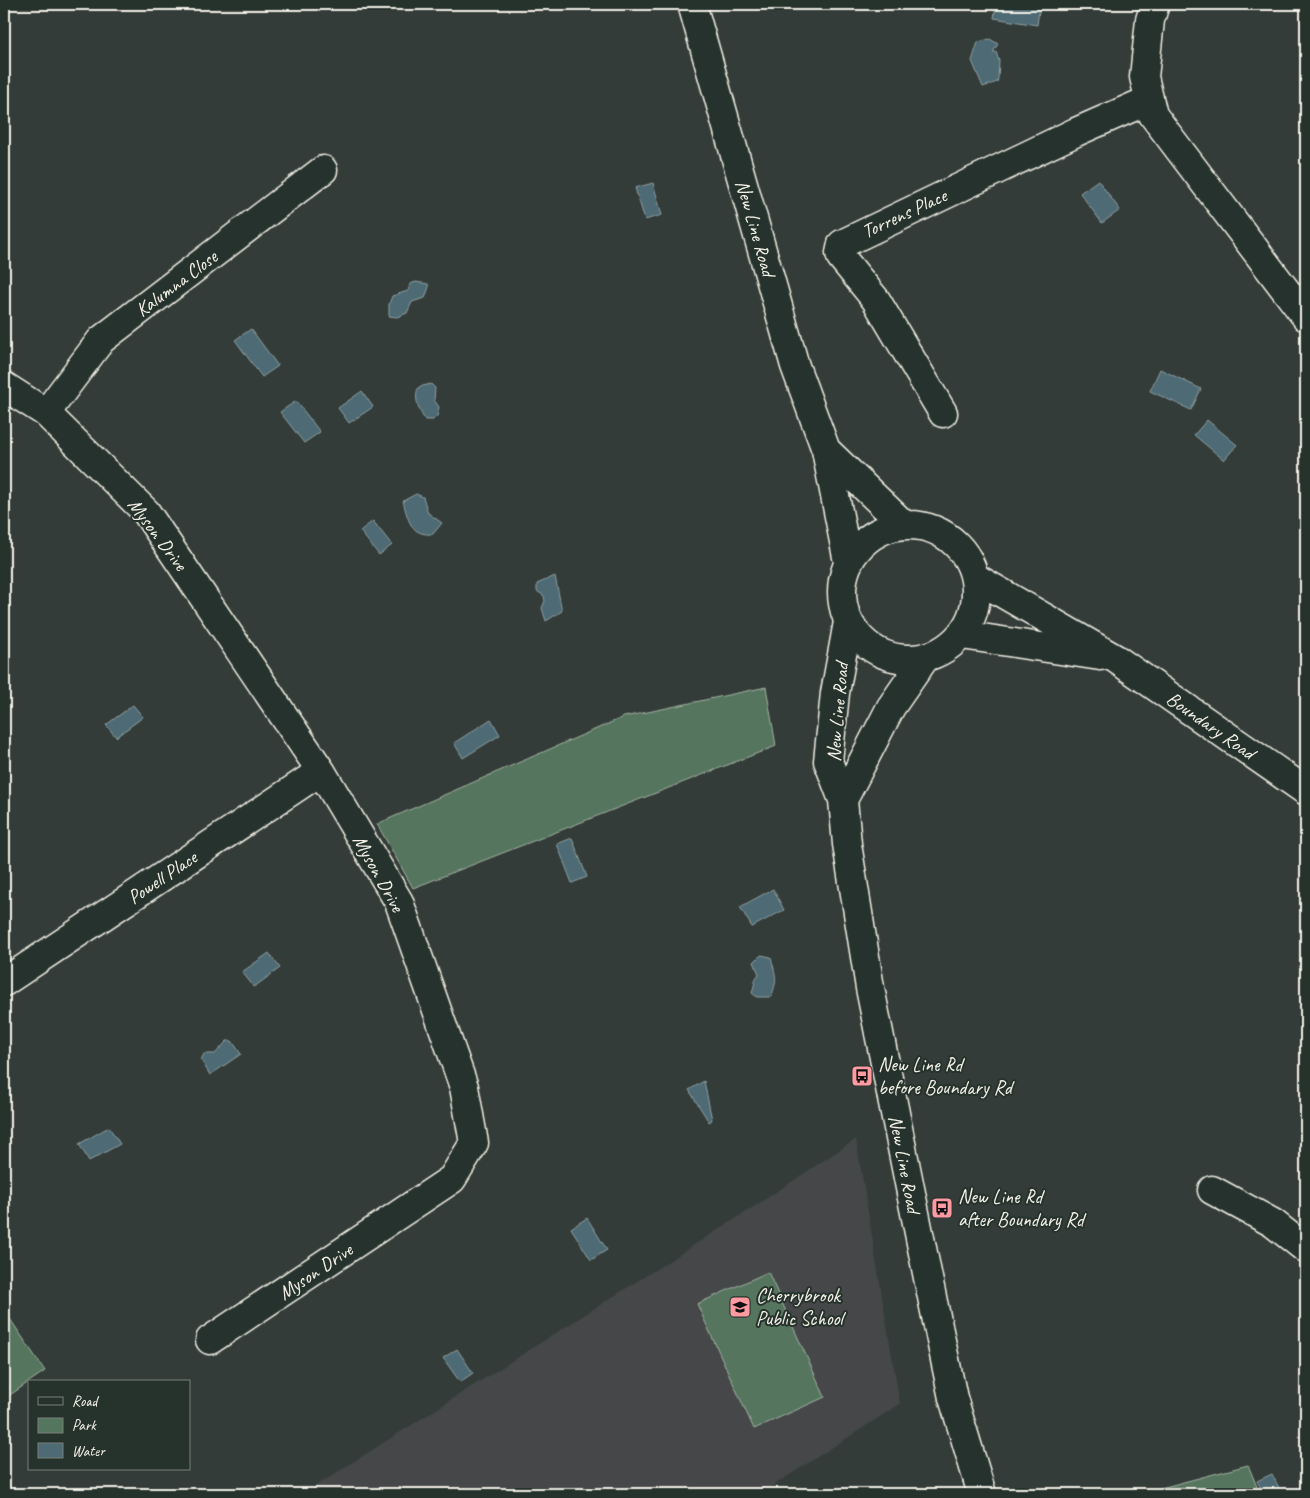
<svg xmlns="http://www.w3.org/2000/svg" width="1310" height="1498" viewBox="0 0 1310 1498" font-family="Caveat,sans-serif">
  <rect width="100%" height="100%" fill="#343c39"/>
  <filter id="ink" filterUnits="userSpaceOnUse"><feTurbulence type="fractalNoise" baseFrequency=".02" numOctaves="2"/><feDisplacementMap in="SourceGraphic" scale="10" xChannelSelector="R" yChannelSelector="G"/><feConvolveMatrix kernelMatrix="1 2 1 2 8 2 1 2 1" color-interpolation-filters="sRGB"/></filter>
  <g filter="url(#ink)">
    <path fill="#444748" d="M 856,1139 L 900,1404 L 760,1494 L 303,1494 L 749,1210 Z"/>
    <path fill="#54755e" stroke="#a4b3a3" d="M 766,687 L 776,746 L 413,888 L 377,824 L 624,717 Z
      M 768,1272 L 825,1397 L 754,1429 L 697,1304 Z
      M 4,1310 L 45,1371 L 4,1399 Z
      M 1248,1465 L 1260,1494 L 1138,1494 Z"/>
    <path fill="#4e6a74" stroke="#90a0a2" d="M 996,4 L 1040,4 L 1037,25 L 994,18 Z
      M 990,39 L 998,44 L 993,52 L 996,52 L 999,61 L 998,79 L 997,82 L 983,87 L 972,61 L 978,42 Z
      M 1098,180 L 1120,210 L 1102,223 L 1080,193 Z
      M 653,183 L 662,215 L 645,220 L 635,188 Z
      M 416,282 L 428,284 L 429,287 L 425,298 L 412,302 L 407,313 L 397,317 L 389,316 L 389,304 L 392,296 L 408,291 L 410,284 Z
      M 251,329 L 278,366 L 262,377 L 235,340 Z
      M 1160,369 L 1201,389 L 1191,410 L 1150,391 Z
      M 431,384 L 435,388 L 434,400 L 439,407 L 437,416 L 433,420 L 425,420 C 419,411 413,396 419,387 Z
      M 362,391 L 373,407 L 349,423 L 338,408 Z
      M 296,401 L 320,432 L 304,443 L 280,412 Z
      M 1207,420 L 1237,445 L 1224,460 L 1194,435 Z
      M 416,494 L 423,497 L 428,513 L 442,523 L 433,534 C 410,536 408,519 403,501 Z
      M 373,521 L 392,545 L 379,555 L 360,531 Z
      M 555,576 L 562,611 L 546,621 L 542,608 L 545,601 L 544,596 L 537,591 L 537,584 Z
      M 133,705 L 143,717 L 116,737 L 106,725 Z
      M 491,719 L 500,735 L 463,758 L 454,743 Z
      M 572,838 L 587,877 L 572,883 L 557,844 Z
      M 773,889 L 784,910 L 752,927 L 740,907 Z
      M 269,953 L 280,968 L 254,987 L 242,972 Z
      M 761,955 L 771,957 C 775,976 779,977 771,997 L 757,997 L 752,993 L 756,978 L 759,974 L 754,962 Z
      M 227,1041 L 232,1041 L 241,1054 L 210,1075 L 201,1060 L 204,1054 L 215,1054 Z
      M 704,1081 L 712,1120 L 709,1122 L 689,1090 Z
      M 109,1127 L 120,1144 L 89,1161 L 79,1144 Z
      M 587,1218 L 607,1250 L 591,1260 L 571,1228 Z
      M 457,1349 L 473,1373 L 460,1382 L 443,1358 Z
      M 1272,1474 L 1282,1494 L 1264,1494 L 1257,1481 Z"/>
    <g fill="none" stroke-linecap="round" stroke-linejoin="round">
      <g stroke="#f4f1e8" stroke-width="31">
        <path id="minor" d="M 1155,4 L 1150,20 L 1144,77 L 1153,115 L 1306,317
          M 4,386 L 46,413 L 146,512 L 321,771 L 399,902 L 464,1087 L 474,1143 L 452,1179 L 210,1340
          M 46,413 L 101,340 L 323,170
          M 943,413 L 876,300 L 841,257 L 840,253 L 842,244 L 1076,132 L 1149,100
          M 4,982 L 321,771
          M 1212,1190 L 1273,1223 L 1306,1249"/>
      </g>
      <g stroke="#f4f1e8" stroke-width="31">
        <path id="secondary" d="M 848,622 L 835,693 L 828,761 L 843,800 L 847,844 L 870,988 L 928,1278 L 953,1398 L 982,1494
          M 843,800 L 891,707 L 925,658"/>
      </g>
      <g stroke="#f4f1e8" stroke-width="31">
        <path id="primary" d="M 692,4 L 795,366 L 826,450 L 848,562
          M 826,450 L 903,524
          M842 592a67 67 0 1 1 134 0a67 67 0 1 1-134 0Z
          M 976,578 L 1116,659 L 1306,791
          M 962,635 L 1100,656"/>
      </g>
      <use href="#minor" stroke="#26332d" stroke-width="28"/>
      <use href="#secondary" stroke="#26332d" stroke-width="28"/>
      <use href="#primary" stroke="#26332d" stroke-width="28"/>
    </g>
  </g>
  <defs>
    <g id="bus-square" transform="scale(1.125)"><rect x="-9" y="-9" width="18" height="18" rx="4" fill="#ff9aa2" stroke="#26332d"/><path d="M-5-6H5V4H4V6H2V4H-2V6H-4V4H-5ZM-3.5-4V0h7V-4ZM-3.5 1.2v1.5H-2V1.2ZM2 1.2v1.5H3.5V1.2Z" fill="#111"/></g>
    <g id="school-square" transform="scale(1.125)"><rect x="-9" y="-9" width="18" height="18" rx="4" fill="#ff9aa2" stroke="#26332d"/><path d="M0-5L7-2L0 1L-7-2ZM-4 1L0 2.5L4 1V4Q0 6-4 4Z" fill="#111"/></g>
  </defs>
  <g fill-rule="evenodd">
    <use href="#bus-square" x="862" y="1076"/>
    <use href="#bus-square" x="942" y="1208"/>
    <use href="#school-square" x="740" y="1307"/>
  </g>
  <g text-anchor="middle" stroke-width="4" stroke-linejoin="round" paint-order="stroke">
    <g font-size="20" fill="#f4f1e8" stroke="#26332d">
      <text transform="translate(904 213) rotate(-25)" y="7">Torrens Place</text>
      <text transform="translate(756 228) rotate(74)" y="7">New Line Road</text>
      <text transform="translate(176 283) rotate(-37)" y="7">Kalumna Close</text>
      <text transform="translate(158 534) rotate(53)" y="7">Myson Drive</text>
      <text transform="translate(837 712) rotate(-85)" y="7">New Line Road</text>
      <text transform="translate(1211 725) rotate(35)" y="7">Boundary Road</text>
      <text transform="translate(379 873) rotate(61)" y="7">Myson Drive</text>
      <text transform="translate(162 877) rotate(-34)" y="7">Powell Place</text>
      <text transform="translate(905 1164) rotate(79)" y="7">New Line Road</text>
      <text transform="translate(315 1271) rotate(-34)" y="7">Myson Drive</text>
    </g>
    <g font-size="20" fill="#f4f1e8" stroke="#26332d" text-anchor="start">
      <text x="878" y="1071">New Line Rd<tspan x="878" dy="23">before Boundary Rd</tspan></text>
      <text x="958" y="1203">New Line Rd<tspan x="958" dy="23">after Boundary Rd</tspan></text>
      <text x="756" y="1302">Cherrybrook<tspan x="756" dy="23">Public School</tspan></text>
    </g>
  </g>
  <rect width="1310" height="1498" fill="none" stroke="#26332d" stroke-width="20"/>
  <rect x="10" y="10" width="1290" height="1478" fill="none" stroke="#f4f1e8" stroke-width="2" filter="url(#ink)"/>
  <rect x="28" y="1380" width="162" height="90" fill="#26332d" stroke="#787f78"/>
  <rect x="38" y="1397" width="25" height="8" fill="#26332d" stroke="#787f78"/>
  <text x="72" y="1406" font-size="15" fill="#f4f1e8">Road</text>
  <rect x="38" y="1418" width="25" height="15" fill="#54755e" stroke="#787f78"/>
  <text x="72" y="1430" font-size="15" fill="#f4f1e8">Park</text>
  <rect x="38" y="1443" width="25" height="15" fill="#4e6a74" stroke="#787f78"/>
  <text x="72" y="1456" font-size="15" fill="#f4f1e8">Water</text>
</svg>
